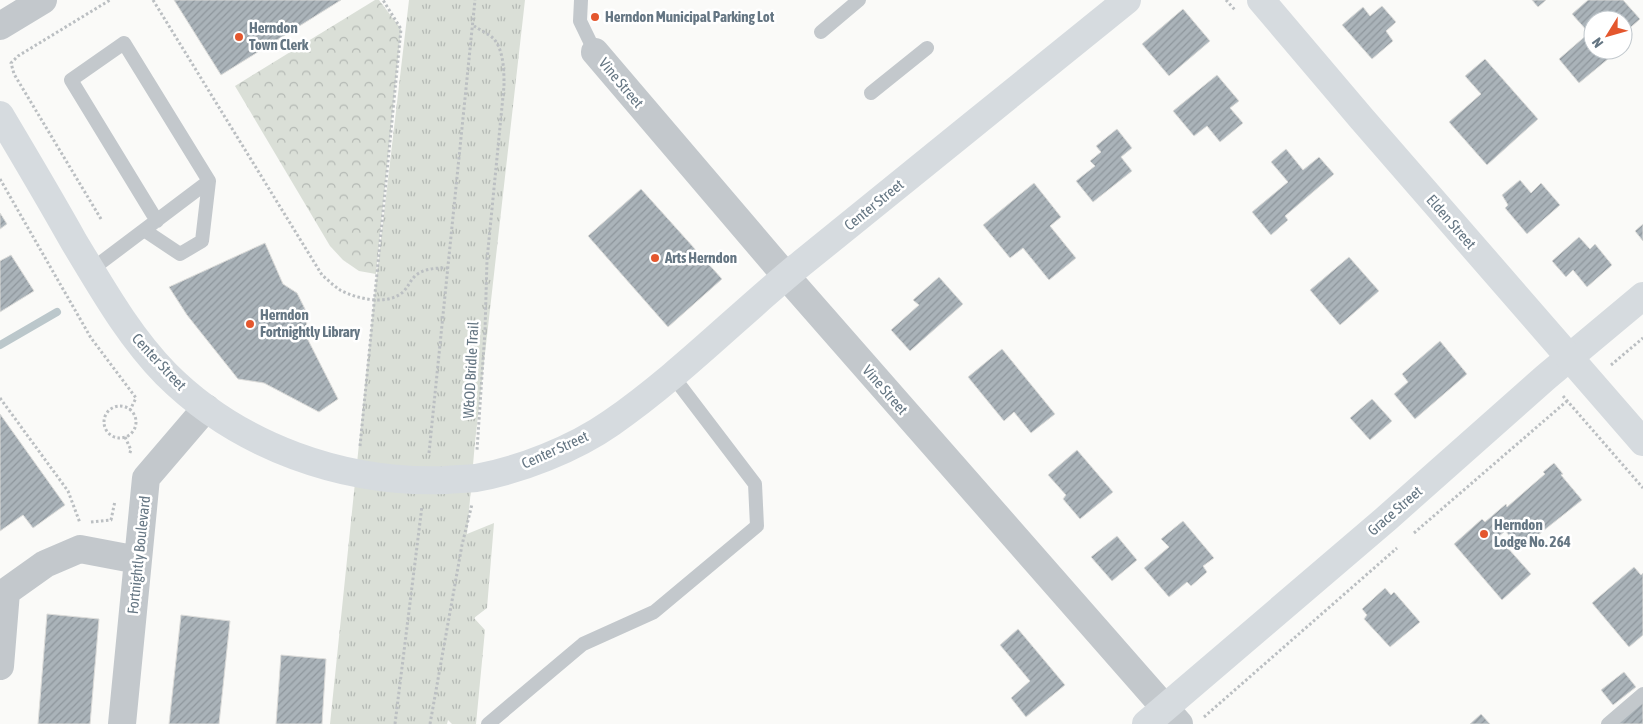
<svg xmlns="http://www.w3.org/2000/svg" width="1643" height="724" viewBox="0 0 1643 724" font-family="'Asap Condensed',sans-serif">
  <defs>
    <pattern id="grass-tufts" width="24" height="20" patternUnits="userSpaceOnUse" patternTransform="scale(1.25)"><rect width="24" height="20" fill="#dadfd7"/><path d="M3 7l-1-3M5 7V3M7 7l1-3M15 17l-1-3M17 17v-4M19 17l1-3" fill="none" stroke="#b4b9b4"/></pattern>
    <pattern id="forest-crowns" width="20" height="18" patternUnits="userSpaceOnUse" patternTransform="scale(1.25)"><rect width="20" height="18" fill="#dadfd7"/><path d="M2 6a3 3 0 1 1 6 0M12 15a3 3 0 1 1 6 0" fill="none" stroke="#b4b9b4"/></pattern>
    <pattern id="building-hatch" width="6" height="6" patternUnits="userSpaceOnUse" patternTransform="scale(1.25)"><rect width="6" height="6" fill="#aab3b9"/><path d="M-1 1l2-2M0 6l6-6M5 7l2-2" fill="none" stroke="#8e969c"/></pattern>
  </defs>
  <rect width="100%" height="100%" fill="#fafaf8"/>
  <path fill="url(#grass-tufts)" d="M 409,0 L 525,0 L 475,442 L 467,534 L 494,523 L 487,608 L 474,618 L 485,630 L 476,724 L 452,724 L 448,720 L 447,724 L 330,724 L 374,299 Z"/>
  <path fill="url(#forest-crowns)" d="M 375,0 L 379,0 L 401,29 L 376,274 L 359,271 L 343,260 L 330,246 L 235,86 Z"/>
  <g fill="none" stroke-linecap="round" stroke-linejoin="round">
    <path stroke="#bbc7cb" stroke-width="8" d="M 0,345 L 57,312"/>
  </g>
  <path fill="url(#building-hatch)" stroke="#dcdcda" d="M 174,0 L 341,0 L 221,75 Z
    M 1532,0 L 1546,0 L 1538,7 Z
    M 1588,0 L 1623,0 L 1640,19 L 1623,34 L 1623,20 L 1593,20 L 1593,50 L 1605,50 L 1602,53 L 1608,59 L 1579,83 L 1559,59 L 1589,33 L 1572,14 Z
    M 1382,6 L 1396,22 L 1386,31 L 1393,41 L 1372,59 L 1342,25 L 1363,7 L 1370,16 Z
    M 1183,9 L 1210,41 L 1169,76 L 1142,44 Z
    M 1485,59 L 1538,119 L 1487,165 L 1449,122 L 1481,94 L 1465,76 Z
    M 1217,75 L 1239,101 L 1230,108 L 1243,123 L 1220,142 L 1207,126 L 1194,136 L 1173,111 Z
    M 1117,129 L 1132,148 L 1121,157 L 1132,171 L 1093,202 L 1076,181 L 1095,166 L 1090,161 L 1101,152 L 1096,146 Z
    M 1286,149 L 1303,170 L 1319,157 L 1334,174 L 1285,216 L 1288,220 L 1271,235 L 1252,212 L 1288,182 L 1271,162 Z
    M 1520,180 L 1531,193 L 1541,183 L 1560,205 L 1527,234 L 1505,208 L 1508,205 L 1502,195 Z
    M 1034,183 L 1061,217 L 1050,226 L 1076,258 L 1049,280 L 1023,248 L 1010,258 L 983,225 Z
    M 641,189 L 722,279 L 668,327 L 588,236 Z
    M 0,213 L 7,224 L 0,229 Z
    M 1643,224 L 1643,241 L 1635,231 Z
    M 1579,237 L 1590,249 L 1595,244 L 1612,265 L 1587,287 L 1573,270 L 1566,277 L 1552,261 Z
    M 265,243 L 283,284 L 297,293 L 308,315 L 305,334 L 338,399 L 319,412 L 264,383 L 238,379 L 187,315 L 169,287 Z
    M 11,255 L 34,291 L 0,312 L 0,261 Z
    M 1349,257 L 1379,291 L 1340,325 L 1310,290 Z
    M 939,277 L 963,304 L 910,351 L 891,330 L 919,305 L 913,300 Z
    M 1440,341 L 1467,374 L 1415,419 L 1394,394 L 1408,382 L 1402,374 Z
    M 1002,349 L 1055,414 L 1031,433 L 1014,412 L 1004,421 L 968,377 Z
    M 1372,399 L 1392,421 L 1370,440 L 1350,418 Z
    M 0,414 L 65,505 L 33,528 L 23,515 L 0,531 Z
    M 1077,450 L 1113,492 L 1080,519 L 1063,499 L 1066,495 L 1048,475 Z
    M 1554,463 L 1563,474 L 1561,475 L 1582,500 L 1533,539 L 1531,537 L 1519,546 L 1505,531 L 1498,537 L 1531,574 L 1502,600 L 1454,544 L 1482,519 L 1485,522 L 1506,504 L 1507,507 L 1545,474 L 1543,472 Z
    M 1183,521 L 1214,558 L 1203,566 L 1207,572 L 1191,586 L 1187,582 L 1169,597 L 1144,568 L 1169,547 L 1161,539 Z
    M 1117,536 L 1137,560 L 1112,581 L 1091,557 Z
    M 1634,567 L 1641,575 L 1643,573 L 1643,635 L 1629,647 L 1592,603 Z
    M 1385,588 L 1391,595 L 1394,592 L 1420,622 L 1390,647 L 1364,619 L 1367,615 L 1362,609 Z
    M 47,614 L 99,619 L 90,724 L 38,724 Z
    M 181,615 L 230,621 L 219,724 L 169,724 Z
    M 1018,629 L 1065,685 L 1026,717 L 1011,698 L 1030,681 L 1000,645 Z
    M 281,655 L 326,659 L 322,724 L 276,724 Z
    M 1624,672 L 1636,687 L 1613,705 L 1601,690 Z
    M 1643,700 L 1643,724 L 1616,724 Z
    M 1481,714 L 1490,724 L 1470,724 Z"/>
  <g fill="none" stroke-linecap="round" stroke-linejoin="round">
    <path stroke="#bbbfc2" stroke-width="3" stroke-dasharray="2.5 2.5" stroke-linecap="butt" d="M 153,0 L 322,275 C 328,280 334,286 340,290 C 357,299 387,306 403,292 C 408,287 410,281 415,276 C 424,268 437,268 448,268
      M 1226,0 L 1235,10
      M 474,26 C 480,30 489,34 494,39 C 504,51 504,72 504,86 L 487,260 L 485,331 L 477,450
      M 0,179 L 91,338 L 136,398 L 130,410
      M 101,219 L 14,74 L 11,63 L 18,56 L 110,0
      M 1611,365 L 1643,338
      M 1563,396 L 1643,488
      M 0,398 L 68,491 L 80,523
      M104 422a16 16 0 1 1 32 0a16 16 0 1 1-32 0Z
      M 125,437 L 131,450 L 129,455
      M 360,446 L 401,29 L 383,0
      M 429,453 L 475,0
      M 91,522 L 111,520 L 115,501
      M 1414,533 L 1567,401
      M 1204,717 L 1397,548
      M 395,724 L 422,506
      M 430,724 L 462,545 L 472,504"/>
    <path stroke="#c3c8cc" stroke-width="14" d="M 581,0 L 580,21 L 595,52
      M 821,32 L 859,0
      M 871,93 L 927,48
      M 144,230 L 180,254 L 202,241 L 209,181
      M 91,270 L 209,181 L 124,43 L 71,80 L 157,221
      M 488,724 L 583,644 L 654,612 L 757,526 L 755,484 L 672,375
      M 1608,724 L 1643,694"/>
    <path stroke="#c3c8cc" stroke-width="28" d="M 0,26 L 43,0
      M 595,52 L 786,276 L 1179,724
      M 0,596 L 45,564 L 80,549 L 138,560
      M 0,666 L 6,592
      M 122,724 L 146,478 L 206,408"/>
    <path stroke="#d6dbdf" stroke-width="28" d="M 0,115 C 25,157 50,199 74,242 C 102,288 128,335 166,374 C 239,447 344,484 446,480 C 456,479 466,479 476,478 C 520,470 574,449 611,423 C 679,376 738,315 802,263 C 910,175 1019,88 1127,0
      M 1146,724 L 1387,518 L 1546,377 L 1643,296"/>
    <path stroke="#d6dbdf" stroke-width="28" d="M 1261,0 L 1362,119 L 1643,442"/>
  </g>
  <g fill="#e4572e" stroke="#fff" stroke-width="2">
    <circle cx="595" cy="17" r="5"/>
    <circle cx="239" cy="37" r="5"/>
    <circle cx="655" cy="258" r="5"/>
    <circle cx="250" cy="324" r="5"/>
    <circle cx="1484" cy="534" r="5"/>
  </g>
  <g text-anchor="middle" stroke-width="5" stroke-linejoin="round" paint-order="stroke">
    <g font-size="15" font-weight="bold" fill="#657683" stroke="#fff" text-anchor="start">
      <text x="605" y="22">Herndon Municipal Parking Lot</text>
      <text x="249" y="33">Herndon<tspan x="249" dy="17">Town Clerk</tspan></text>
      <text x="665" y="263">Arts Herndon</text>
      <text x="260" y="320">Herndon<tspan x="260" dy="17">Fortnightly Library</tspan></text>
      <text x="1494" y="530">Herndon<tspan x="1494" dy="17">Lodge No. 264</tspan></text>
    </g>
    <g font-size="15" fill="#657683" stroke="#fff">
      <text transform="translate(621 83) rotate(50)" y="5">Vine Street</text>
      <text transform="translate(874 205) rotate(-39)" y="5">Center Street</text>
      <text transform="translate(1451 222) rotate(49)" y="5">Elden Street</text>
      <text transform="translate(159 362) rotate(47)" y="5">Center Street</text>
      <text transform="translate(471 370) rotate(-87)" y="5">W&amp;OD Bridle Trail</text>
      <text transform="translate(885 390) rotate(49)" y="5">Vine Street</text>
      <text transform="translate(555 450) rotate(-24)" y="5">Center Street</text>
      <text transform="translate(1395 511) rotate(-41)" y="5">Grace Street</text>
      <text transform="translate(139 555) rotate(-84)" y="5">Fortnightly Boulevard</text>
    </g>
  </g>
  <g transform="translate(1608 35) rotate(233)"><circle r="24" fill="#ffffff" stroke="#c1c8cd"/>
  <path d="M0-4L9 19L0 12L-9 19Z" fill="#e4572e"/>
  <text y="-8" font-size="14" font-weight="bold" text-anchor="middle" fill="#657683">N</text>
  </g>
</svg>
